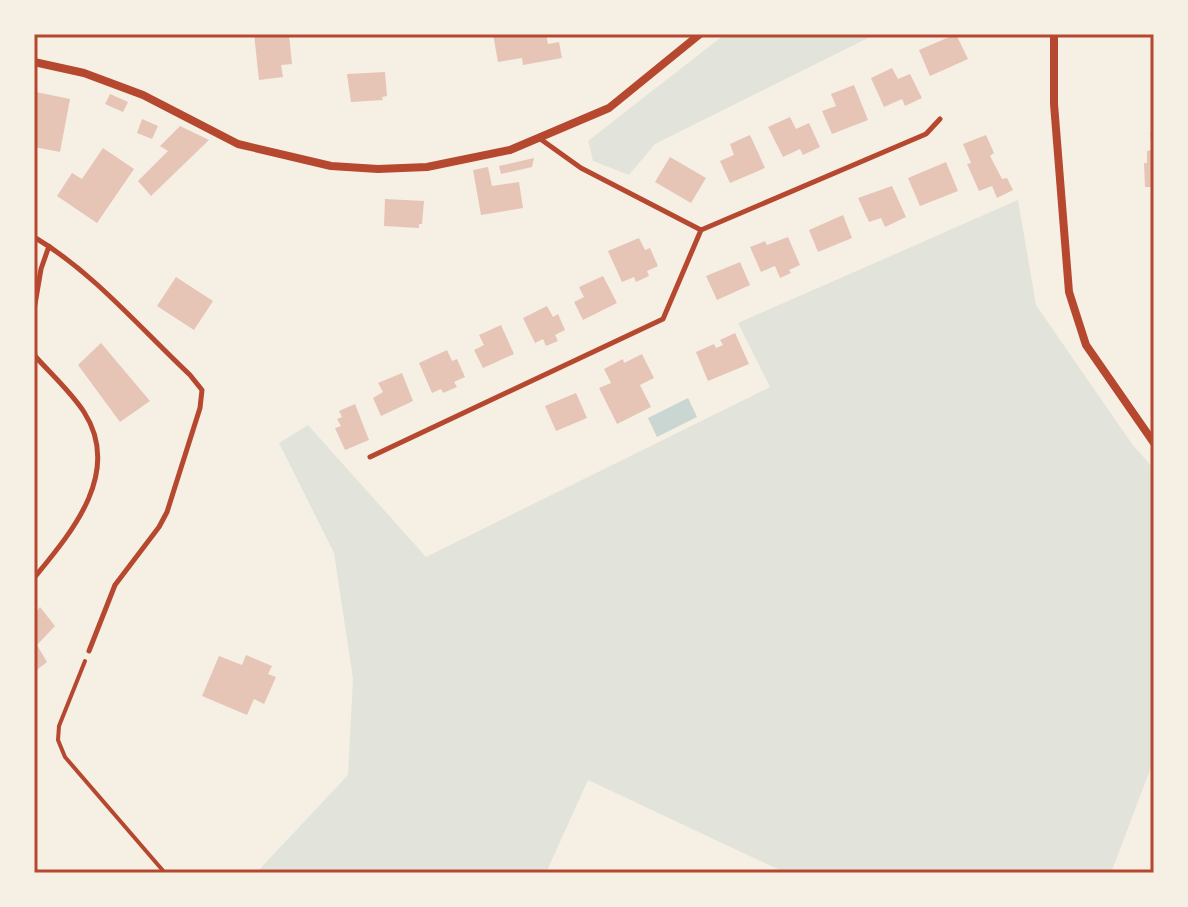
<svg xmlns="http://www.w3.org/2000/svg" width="1188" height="907" viewBox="0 0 1188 907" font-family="'DM Sans',sans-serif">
  <rect width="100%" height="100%" fill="#f6efe4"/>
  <path fill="#e2e4dc" d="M 725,34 L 876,34 L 655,144 L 629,175 L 593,161 L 588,141 Z
    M 1018,200 L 1036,305 L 1132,444 L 1154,469 L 1154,771 L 1150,770 L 1111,873 L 786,873 L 588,780 L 546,873 L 256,873 L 348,775 L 353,679 L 334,553 L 279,443 L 308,425 L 426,557 L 770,387 L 738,323 Z"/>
  <path fill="#c9d6d2" d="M 688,398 L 697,417 L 657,437 L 648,418 Z"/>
  <path fill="#e6c5b7" d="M 254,34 L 289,34 L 292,64 L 281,65 L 283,77 L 259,80 Z
    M 493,34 L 546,34 L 548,44 L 559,42 L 562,58 L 523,65 L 522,58 L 498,62 Z
    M 956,34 L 968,59 L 930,76 L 919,50 Z
    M 892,68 L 898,79 L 910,74 L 922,98 L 905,106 L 902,99 L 884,107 L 871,78 Z
    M 385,72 L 387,96 L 382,97 L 383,100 L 351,102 L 347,74 Z
    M 854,85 L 868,120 L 832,134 L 822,111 L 836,106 L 831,94 Z
    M 36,92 L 70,99 L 60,152 L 34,147 Z
    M 110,94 L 128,102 L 123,112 L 105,104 Z
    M 790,117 L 796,129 L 809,123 L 820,147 L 803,155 L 800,149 L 783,157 L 768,127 Z
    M 142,119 L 158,126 L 152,139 L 137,133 Z
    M 180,126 L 209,140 L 151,196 L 138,181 L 168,151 L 160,146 Z
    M 1150,132 L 1154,132 L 1154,187 L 1145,187 L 1144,163 L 1147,163 L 1147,151 L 1152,150 Z
    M 750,135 L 765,168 L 730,183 L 720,161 L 734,155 L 730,144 Z
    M 986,135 L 994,153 L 990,156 L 1002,179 L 1007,178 L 1013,190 L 997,198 L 992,186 L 979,191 L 967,164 L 971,163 L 963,144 Z
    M 103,148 L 134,169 L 97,223 L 57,196 L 72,173 L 82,179 Z
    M 670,157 L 706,178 L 691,203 L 655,182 Z
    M 534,158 L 532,167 L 501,174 L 499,166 Z
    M 946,162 L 958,191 L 920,206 L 908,178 Z
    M 488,167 L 492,186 L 519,182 L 523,208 L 481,215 L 473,170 Z
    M 892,186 L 906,217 L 885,227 L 881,218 L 869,222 L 858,198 Z
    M 385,199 L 424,201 L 422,224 L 419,224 L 419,228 L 384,226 Z
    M 843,215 L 852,238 L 818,252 L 809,230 Z
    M 788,237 L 800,265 L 789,270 L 791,273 L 780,278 L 775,266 L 761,272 L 750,247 L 765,241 L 767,245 Z
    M 639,238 L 645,250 L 650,248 L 658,266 L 647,271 L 649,276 L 636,282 L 634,277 L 622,282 L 608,251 Z
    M 740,262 L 750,285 L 717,300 L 706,276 Z
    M 603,276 L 617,303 L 583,320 L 574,302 L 584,297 L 579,287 Z
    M 176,277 L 213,301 L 194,330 L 157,306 Z
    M 547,306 L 553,317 L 558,314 L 565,330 L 555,335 L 558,341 L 546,346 L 543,339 L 535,343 L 523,318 Z
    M 501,325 L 514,354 L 483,368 L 474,350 L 484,345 L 479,335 Z
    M 735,333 L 749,364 L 708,381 L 696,352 L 714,344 L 716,348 L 723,345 L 720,340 Z
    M 101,343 L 150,401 L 120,422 L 78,365 Z
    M 447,350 L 452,361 L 457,359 L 465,377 L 454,382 L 457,387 L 443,393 L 441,389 L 432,393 L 419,363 Z
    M 642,354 L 654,378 L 640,385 L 651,407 L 617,424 L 599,388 L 611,383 L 604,369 L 623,359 L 624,363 Z
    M 402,373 L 413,401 L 381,416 L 373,398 L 383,392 L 378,383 Z
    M 576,393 L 587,418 L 556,431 L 545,406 Z
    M 355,404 L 369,440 L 345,450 L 335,428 L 341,426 L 337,419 L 342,417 L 339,411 Z
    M 40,607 L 55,626 L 37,645 L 47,662 L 34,672 L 34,614 Z
    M 246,655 L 272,666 L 268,674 L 276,677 L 264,704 L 254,699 L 247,715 L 202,696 L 219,656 L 242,665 Z"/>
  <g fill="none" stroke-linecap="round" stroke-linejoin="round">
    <path stroke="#b5482f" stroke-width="4" d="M 85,661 L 59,726 L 58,740 L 65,757 L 165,873"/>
    <path stroke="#b5482f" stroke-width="5" d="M 539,138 L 581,168 L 701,230
      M 34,237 C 93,272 140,328 190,375 L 202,390 L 200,408 L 167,512 L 159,527 L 115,585 L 89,651
      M 34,310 L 41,269 L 49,246
      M 34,348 L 35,356 C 51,374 71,392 84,412 C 123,473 71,533 34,578
      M 370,457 L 663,319 L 701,230 L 926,134 L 940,119"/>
    <path stroke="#b5482f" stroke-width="8" d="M 1054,34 L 1054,104 L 1069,292 L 1086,345 L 1154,443
      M 34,62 L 84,73 L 143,95 L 238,144 L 331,166 L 378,169 L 427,167 L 510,150 L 609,108 L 700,34"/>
  </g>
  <rect width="1188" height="907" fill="none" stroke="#f6efe4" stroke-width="72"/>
  <rect x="36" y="36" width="1116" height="835" fill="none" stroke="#b5482f" stroke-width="3"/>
</svg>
